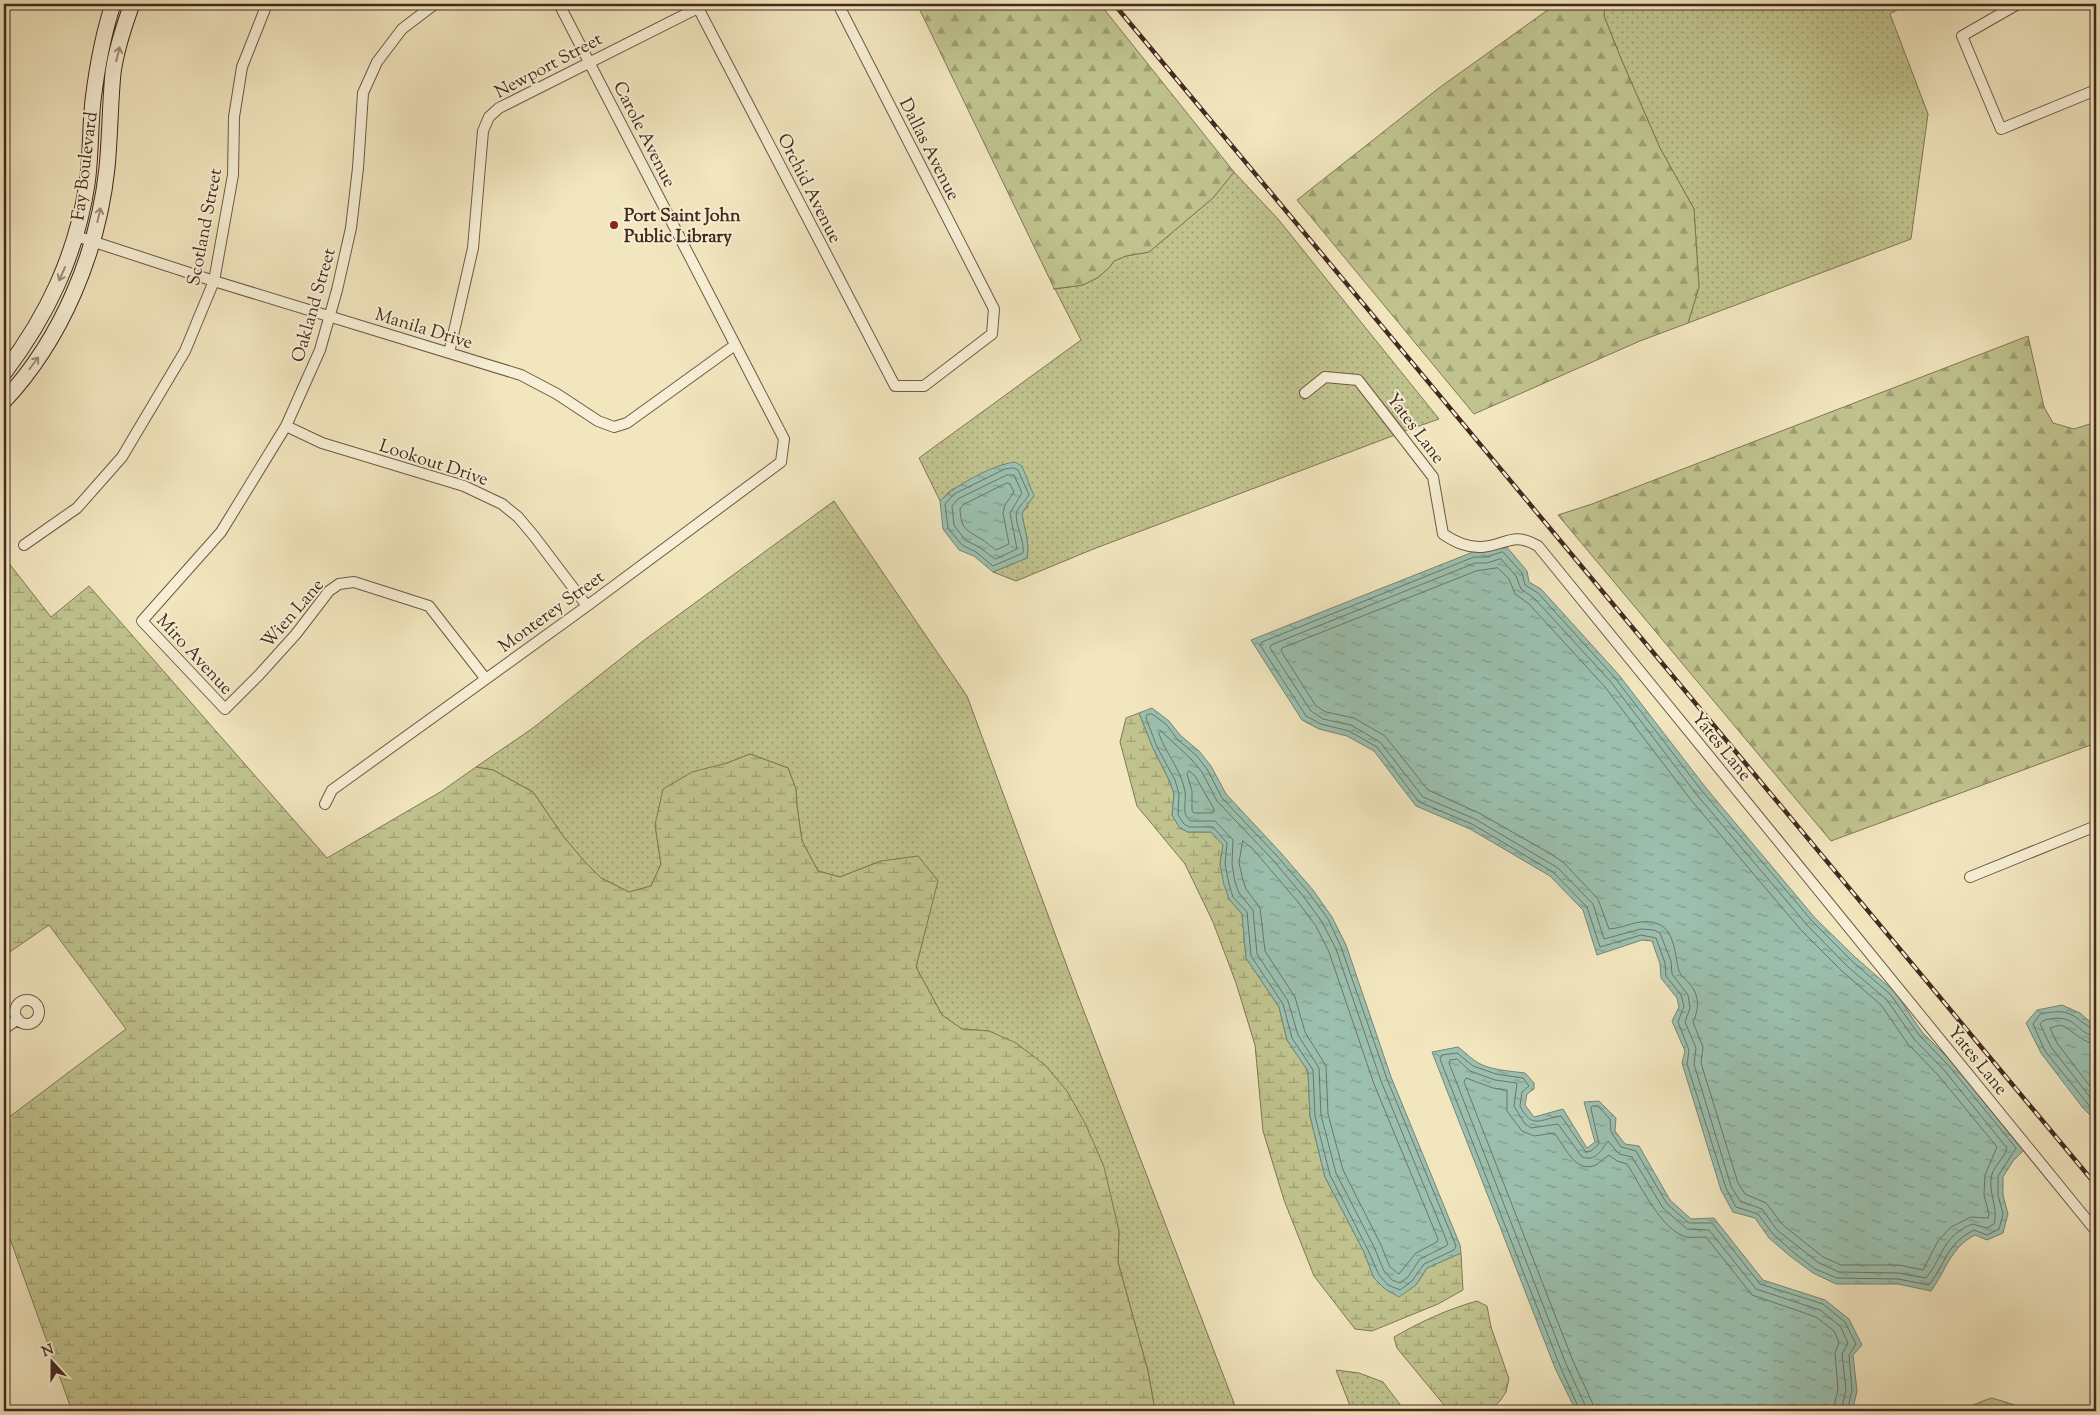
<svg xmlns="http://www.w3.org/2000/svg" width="2100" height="1415" viewBox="0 0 2100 1415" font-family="'Sorts Mill Goudy',serif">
  <defs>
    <pattern id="grass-dots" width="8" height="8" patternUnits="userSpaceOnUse" patternTransform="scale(1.25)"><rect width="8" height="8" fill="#c0c38e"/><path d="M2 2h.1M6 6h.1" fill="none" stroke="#9e9e73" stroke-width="1.8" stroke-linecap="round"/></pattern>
    <pattern id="forest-firs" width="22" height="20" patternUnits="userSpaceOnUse" patternTransform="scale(1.25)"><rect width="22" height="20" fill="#c0c38e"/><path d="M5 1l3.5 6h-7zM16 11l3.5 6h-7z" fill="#9e9e73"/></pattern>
    <pattern id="wetland-marsh" width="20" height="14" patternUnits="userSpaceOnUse" patternTransform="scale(1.25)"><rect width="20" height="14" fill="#c0c38e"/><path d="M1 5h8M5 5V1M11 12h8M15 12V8" fill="none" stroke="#9e9e73"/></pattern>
    <pattern id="water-ripples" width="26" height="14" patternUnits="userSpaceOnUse" patternTransform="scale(1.25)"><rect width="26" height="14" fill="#9bc0af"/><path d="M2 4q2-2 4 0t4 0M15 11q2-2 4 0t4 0" fill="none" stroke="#809c8e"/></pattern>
  </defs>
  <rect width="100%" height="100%" fill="#f2e6bf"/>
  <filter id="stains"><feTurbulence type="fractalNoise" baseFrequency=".004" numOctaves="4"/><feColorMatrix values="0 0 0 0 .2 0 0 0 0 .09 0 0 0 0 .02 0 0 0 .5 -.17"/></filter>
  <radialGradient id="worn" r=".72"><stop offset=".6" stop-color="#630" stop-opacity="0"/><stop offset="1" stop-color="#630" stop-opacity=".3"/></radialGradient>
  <path fill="url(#grass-dots)" stroke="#827656" d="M 1605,4 L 1907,4 L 1890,14 L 1928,114 L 1911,239 L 1688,323 L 1699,287 L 1694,209 L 1660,148 L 1622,61 L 1604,16 Z
    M 1234,172 L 1278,219 L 1439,419 L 1405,431 L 1362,377 L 1358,375 L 1322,373 L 1299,391 L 1304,400 L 1327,382 L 1356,385 L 1395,435 L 1096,548 L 1016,581 L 993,572 L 1027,558 C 1030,541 1024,530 1022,513 L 1028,506 L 1004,464 L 951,490 L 940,501 L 919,458 L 1081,340 L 1055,289 L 1083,285 L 1097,278 L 1109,268 L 1114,261 L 1126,256 L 1149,252 L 1213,198 Z
    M 834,501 L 967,696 L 1075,988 L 1237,1411 L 1155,1411 L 1148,1371 L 1118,1262 L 1119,1231 L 989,1031 L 962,1029 L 942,1015 L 916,967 L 926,926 L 881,861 L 840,877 L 818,871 L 802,841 L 797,806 L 796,789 L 788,768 L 750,754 L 727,763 L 655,825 L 661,864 L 651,886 L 629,892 L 601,878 L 585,862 L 563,836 L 533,792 L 493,770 L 476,767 L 533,728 L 643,641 Z
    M 1336,1370 L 1359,1373 L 1383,1382 L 1405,1411 L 1352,1411 Z"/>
  <path fill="url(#forest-firs)" stroke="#827656" d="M 917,4 L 1100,4 L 1234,172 L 1213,198 L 1149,252 L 1126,256 L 1114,261 L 1109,268 L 1097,278 L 1083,285 L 1053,289 L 1054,288 Z
    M 1556,4 L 1605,4 L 1604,16 L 1622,61 L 1660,148 L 1694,209 L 1699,287 L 1688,323 L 1640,341 L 1474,414 L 1297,200 L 1439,88 Z
    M 2028,336 L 2044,407 L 2053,423 L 2074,429 L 2096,422 L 2096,743 L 1831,841 L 1558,515 L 1592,504 Z"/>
  <path fill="url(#wetland-marsh)" stroke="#827656" d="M 4,557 L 51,617 L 89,586 L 327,858 L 442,791 L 476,767 L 493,770 L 533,792 L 563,836 L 585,862 L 601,878 L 629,892 L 651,886 L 661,864 L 655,825 L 663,789 L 692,772 L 727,763 L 750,754 L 788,768 L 796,789 L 797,806 L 802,841 L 818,871 L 840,877 L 881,861 L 918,856 L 938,881 L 916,967 L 942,1015 L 962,1029 L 989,1031 L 1016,1043 L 1045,1065 L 1067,1091 L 1086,1125 L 1104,1167 L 1119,1231 L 1118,1262 L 1148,1371 L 1155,1411 L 72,1411 L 4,1222 L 4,1121 L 126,1029 L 49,925 L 4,956 Z
    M 1139,713 L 1153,748 L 1170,782 L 1174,794 L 1172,815 L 1180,828 L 1188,832 L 1211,832 L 1223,845 L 1220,864 L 1229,899 L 1242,914 L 1246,958 L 1279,1007 L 1287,1040 L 1308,1071 L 1310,1116 L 1325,1177 L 1364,1252 L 1374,1278 L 1416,1285 L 1427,1268 L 1461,1253 L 1463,1290 L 1438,1304 L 1372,1331 L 1355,1329 L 1314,1276 L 1284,1200 L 1263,1131 L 1255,1045 L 1236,983 L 1213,922 L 1185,864 L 1137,806 L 1120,742 L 1126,718 Z
    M 1477,1301 L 1487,1306 L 1491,1327 L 1509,1379 L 1506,1392 L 1500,1401 L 1488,1411 L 1449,1411 L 1397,1348 L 1394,1337 C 1420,1322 1448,1309 1477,1301 Z
    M 1992,1398 L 2015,1405 L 2021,1411 L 1950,1411 C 1965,1411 1977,1402 1992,1398 Z"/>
  <path fill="url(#water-ripples)" stroke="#788475" d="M 1015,462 L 1022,466 L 1034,496 L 1022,513 C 1024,530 1030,541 1027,558 L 993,572 L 974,556 L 959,550 L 943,529 L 940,501 C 956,485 992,465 1015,462 Z
    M 1506,546 L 1527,571 L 1529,582 L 1541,589 L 1619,675 L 1706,788 L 1815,918 L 1855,957 L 1895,992 L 1922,1032 L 1952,1062 L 2024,1150 L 2013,1161 L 2003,1177 L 2003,1195 L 2008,1214 L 2003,1233 L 1987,1240 L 1975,1235 C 1950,1248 1947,1269 1931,1291 L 1898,1284 L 1836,1284 L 1813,1273 L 1790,1256 L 1769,1238 L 1755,1218 L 1733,1212 L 1721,1190 L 1682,1063 L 1685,1051 L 1672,1021 L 1679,1007 L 1677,998 L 1661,978 L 1660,964 L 1652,941 L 1642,940 L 1597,955 L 1583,910 L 1550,876 L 1470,829 L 1416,806 L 1374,751 L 1347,736 L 1319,729 L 1302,720 L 1251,640 L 1473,552 L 1485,552 Z
    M 1152,708 L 1169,721 L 1180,735 L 1199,751 L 1211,766 L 1226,794 L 1281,853 L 1313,890 L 1332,917 L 1346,945 L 1391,1077 L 1460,1245 L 1461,1253 L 1427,1268 L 1416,1285 L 1399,1297 L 1385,1289 L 1374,1278 L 1364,1252 L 1325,1177 L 1310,1116 L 1308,1071 L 1287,1040 L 1279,1007 L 1246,958 L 1242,914 L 1229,899 L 1224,885 L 1220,864 L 1223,845 L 1211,832 L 1188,832 L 1180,828 L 1172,815 L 1174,794 L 1170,782 L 1153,748 L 1139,713 Z
    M 2062,1005 L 2080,1013 L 2096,1027 L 2096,1121 L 2083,1108 L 2041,1053 L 2026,1023 L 2037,1010 Z
    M 1458,1047 C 1464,1051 1468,1056 1474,1060 C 1486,1070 1510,1071 1525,1073 L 1534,1083 L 1534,1089 L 1527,1094 L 1525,1105 L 1534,1117 L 1563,1109 L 1587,1148 L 1595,1142 L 1584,1102 L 1599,1101 L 1616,1118 L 1615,1131 L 1625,1144 L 1639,1146 L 1670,1200 L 1691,1219 L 1714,1218 L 1763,1280 L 1825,1300 L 1849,1319 L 1862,1345 L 1853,1355 L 1857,1391 L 1853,1408 L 1849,1411 L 1576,1411 L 1555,1368 L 1432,1052 Z"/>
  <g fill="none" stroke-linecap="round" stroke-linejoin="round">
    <path stroke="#707466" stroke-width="1" d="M 1014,468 L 1018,470 L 1029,495 C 1026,500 1020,505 1017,511 C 1013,521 1025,540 1023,553 L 993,566 L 976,552 L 962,545 L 948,528 L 945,504 L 954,494 L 1005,469 Z
      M 1007,475 L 1014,475 L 1022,493 L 1010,513 L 1017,549 L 995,559 L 979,547 L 965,540 L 954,525 L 952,506 L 958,499 Z
      M 1007,483 L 1010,484 L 1014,492 L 1005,505 L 1003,513 L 1009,544 L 996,550 C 992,547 987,543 983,540 C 966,530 961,529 960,509 L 963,505 Z
      M 1503,552 L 1522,573 L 1525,585 L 1538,593 L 1615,678 L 1702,791 L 1812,921 L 1852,961 L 1891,995 L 1919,1035 L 1949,1066 L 2016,1148 L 1998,1176 L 1998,1195 L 2003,1214 L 1999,1229 L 1987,1235 L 1974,1230 C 1946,1244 1946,1263 1929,1285 L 1898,1279 L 1837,1278 L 1815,1269 L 1793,1252 L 1773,1234 L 1758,1214 L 1736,1207 L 1726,1188 L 1687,1064 L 1689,1050 L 1678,1022 L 1684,1006 L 1681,995 L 1666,976 L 1665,963 L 1656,938 L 1641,935 L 1600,947 L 1587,907 L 1553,872 L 1472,824 L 1419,802 L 1377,747 L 1349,731 L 1321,724 L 1306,716 L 1260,645 L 1262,642 L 1474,557 L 1485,557 Z
      M 1501,559 L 1516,576 L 1521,589 L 1534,598 L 1611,682 L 1697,795 L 1807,925 L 1847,966 L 1887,1000 L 1914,1039 L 1944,1070 L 2007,1148 C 2005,1157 1995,1165 1992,1174 C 1987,1192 1999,1208 1994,1224 L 1987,1228 L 1972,1224 C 1942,1237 1944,1255 1926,1278 L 1898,1273 L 1839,1272 L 1819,1263 L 1777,1230 L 1762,1209 L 1740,1201 L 1731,1186 L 1694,1064 L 1696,1048 L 1685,1022 L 1690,1008 L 1688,995 L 1672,974 L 1671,961 L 1660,933 L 1654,930 L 1641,929 L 1604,939 L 1593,904 L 1558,868 L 1475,819 L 1423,797 L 1380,742 L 1351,725 L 1323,719 L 1311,711 L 1270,648 L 1271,645 L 1475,563 L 1486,563 Z
      M 1498,568 L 1509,579 L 1515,594 L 1529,604 L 1605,687 L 1691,800 L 1801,930 L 1842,971 L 1881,1005 L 1908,1044 L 1938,1075 L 1997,1147 L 1985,1175 L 1984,1195 L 1989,1214 L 1988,1218 L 1971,1217 L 1951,1227 L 1938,1241 L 1923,1270 L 1899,1265 L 1841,1265 L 1823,1257 L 1783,1225 L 1766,1203 L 1745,1194 L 1738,1183 L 1701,1063 L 1703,1047 L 1693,1022 C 1699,1009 1700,995 1689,983 C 1686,980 1681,976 1679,971 C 1675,957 1675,930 1658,924 C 1640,917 1626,928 1609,929 L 1598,899 L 1563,862 L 1544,850 L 1479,813 L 1428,790 L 1385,736 L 1354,718 L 1326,712 L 1316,706 L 1281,651 L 1282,648 L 1476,571 Z
      M 1152,714 L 1166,724 L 1177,739 L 1196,755 L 1207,769 L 1222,798 L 1277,856 L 1309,893 L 1328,919 L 1341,947 L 1387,1079 L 1456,1246 L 1454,1250 L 1424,1264 L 1412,1281 L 1400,1290 L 1388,1285 L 1379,1275 L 1368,1250 L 1330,1175 L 1315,1116 L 1313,1070 L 1292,1038 L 1283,1004 L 1251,956 L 1247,912 L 1233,897 L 1229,884 L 1225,864 L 1227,843 L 1213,827 L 1189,827 L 1184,824 L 1178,815 L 1179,794 L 1175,780 L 1157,747 L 1146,718 L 1147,715 Z
      M 1161,731 L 1191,759 L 1202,772 L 1217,801 L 1273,860 L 1304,897 L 1322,922 L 1336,949 L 1381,1081 L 1448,1244 L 1446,1246 L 1420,1259 L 1408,1277 L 1400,1283 L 1392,1280 L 1384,1271 L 1374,1247 L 1336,1173 L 1321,1115 L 1319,1068 L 1298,1035 L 1288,1001 L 1257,954 L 1253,910 L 1239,893 L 1235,882 L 1232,864 L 1233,840 L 1215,821 L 1191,821 C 1180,813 1187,803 1185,792 C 1182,771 1166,754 1159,734 Z
      M 1189,771 L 1195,776 L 1214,809 L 1213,813 L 1194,813 L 1192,811 L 1192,791 L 1187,774 Z
      M 1243,841 L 1252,848 L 1298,902 L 1316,926 L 1329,952 L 1374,1084 L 1438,1239 L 1437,1242 L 1416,1253 L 1399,1274 L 1390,1267 L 1380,1243 L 1343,1170 L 1328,1114 L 1326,1066 L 1305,1032 L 1295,997 L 1265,951 L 1260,908 L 1246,889 L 1243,880 L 1239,863 Z
      M 2096,1030 C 2090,1029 2087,1025 2082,1022 C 2067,1009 2058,1011 2040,1014 L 2033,1024 L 2045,1051 L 2096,1114
      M 2096,1036 C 2077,1035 2077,1014 2050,1019 C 2045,1020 2043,1020 2040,1024 L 2051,1047 L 2096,1105
      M 2096,1044 C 2082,1043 2073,1030 2061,1025 L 2050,1028 L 2057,1043 L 2096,1094
      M 1580,1411 L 1560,1366 L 1440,1059 L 1442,1055 L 1457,1053 L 1473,1066 L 1496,1074 L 1523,1078 L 1529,1086 L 1522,1092 L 1520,1106 C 1532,1130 1540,1119 1561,1116 L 1586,1152 L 1591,1151 L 1599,1144 L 1591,1109 L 1592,1106 L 1598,1106 L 1610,1119 L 1611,1132 L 1621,1147 L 1636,1151 L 1667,1204 L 1689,1223 L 1712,1223 L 1760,1284 L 1823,1304 L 1845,1322 L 1856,1344 L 1849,1355 L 1852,1390 L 1847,1411
      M 1586,1411 L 1585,1405 L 1566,1364 L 1449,1063 L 1450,1060 L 1457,1059 L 1470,1071 L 1495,1080 L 1517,1083 L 1514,1106 L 1525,1124 L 1531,1128 L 1558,1124 L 1582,1157 C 1596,1162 1601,1150 1608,1141 L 1619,1154 L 1632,1157 L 1663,1208 L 1687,1229 L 1709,1230 L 1756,1289 L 1820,1310 L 1840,1326 L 1848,1343 L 1842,1354 L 1846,1390 L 1841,1411
      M 1594,1411 L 1592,1402 L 1573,1361 L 1464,1082 L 1466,1078 L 1493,1088 L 1507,1090 L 1507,1111 L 1522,1131 L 1534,1136 L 1554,1133 C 1565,1145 1574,1174 1596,1165 C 1600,1162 1605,1158 1609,1155 L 1617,1161 L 1627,1164 C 1640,1184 1661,1230 1686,1237 C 1693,1238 1700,1237 1706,1237 L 1752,1295 L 1816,1317 L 1834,1331 L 1839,1342 L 1835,1353 L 1838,1389 L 1833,1411"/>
    <g stroke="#705846" stroke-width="12">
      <path id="minor" d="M 435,4 L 402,29 L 377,62 L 363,93 L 358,168 L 351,228 L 337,290 L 320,350 L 286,426 L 221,532 L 142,621 L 225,709 L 259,675 L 296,634 L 329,591 L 339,584 L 354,582 L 429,606 L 485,678
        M 696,4 L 895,386 L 924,386 L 992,334 L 994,309 L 838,4
        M 2018,4 L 1962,36 L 2001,129 L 2096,90
        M 76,236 L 214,281 L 521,375 L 557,394 L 598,421 L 614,427 L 627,423 L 735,345
        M 449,353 L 473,248 L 483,131 L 489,117 L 499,108 L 706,4
        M 1305,393 L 1325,377 L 1358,380 L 1433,477 L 1443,534 C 1455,542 1467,548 1482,547 C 1507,545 1512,531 1538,546 L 2096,1231
        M 286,426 L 322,443 L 464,486 L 502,504 L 518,517 L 534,536 L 587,606
        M 24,545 L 77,508 L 122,457 L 185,351 L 214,281 L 233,175 L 234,117 L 242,67 L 267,4
        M 325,804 L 332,790 L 587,606 L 781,462 L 784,439 L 559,4
        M 1970,877 L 2096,826
        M15 1012a12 12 0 1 1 24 0a12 12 0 1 1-24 0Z
        M 4,1029 L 18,1019"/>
    </g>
    <g stroke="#44291e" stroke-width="17">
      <path id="secondary" d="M 4,373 C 47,316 76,256 87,184 C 91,156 90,128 93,100 C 97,68 103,35 113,4
        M 4,401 C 62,339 98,252 107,168 C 110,137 110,105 113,73 C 116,50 124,26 132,4"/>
    </g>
    <use href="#minor" stroke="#f7efd5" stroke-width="10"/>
    <use href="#secondary" stroke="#f7efd5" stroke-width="15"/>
    <g stroke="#44291e" stroke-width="4.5">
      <path id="rail" d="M 1114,4 L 2096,1185"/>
    </g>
    <use href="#rail" stroke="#f7efd5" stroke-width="2.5" stroke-dasharray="8" stroke-linecap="butt"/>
  </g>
  <defs><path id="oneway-shaft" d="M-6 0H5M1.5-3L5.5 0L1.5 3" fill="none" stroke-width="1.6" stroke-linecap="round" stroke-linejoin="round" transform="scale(1.25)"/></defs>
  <g stroke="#9e8c7a">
    <use href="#oneway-shaft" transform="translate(118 54) rotate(-76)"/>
    <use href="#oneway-shaft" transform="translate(99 215) rotate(-77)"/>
    <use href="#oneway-shaft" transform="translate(62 274) rotate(114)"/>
    <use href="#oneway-shaft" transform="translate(34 363) rotate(-53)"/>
  </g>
  <circle fill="#8f2418" stroke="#f7efd5" stroke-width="2" cx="614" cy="225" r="5"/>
  <g text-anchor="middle" stroke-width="4" stroke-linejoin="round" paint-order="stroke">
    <g font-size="18" fill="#44291e" stroke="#f7efd5">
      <text transform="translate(548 65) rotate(-28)" y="6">Newport Street</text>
      <text transform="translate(645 134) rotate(63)" y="6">Carole Avenue</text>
      <text transform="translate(930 149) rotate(63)" y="6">Dallas Avenue</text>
      <text transform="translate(84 166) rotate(-83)" y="6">Fay Boulevard</text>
      <text transform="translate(810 188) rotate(63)" y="6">Orchid Avenue</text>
      <text transform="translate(204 227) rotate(-79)" y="6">Scotland Street</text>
      <text transform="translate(313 305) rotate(-74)" y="6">Oakland Street</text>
      <text transform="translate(424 328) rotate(17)" y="6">Manila Drive</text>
      <text transform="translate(1416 428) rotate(53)" y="6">Yates Lane</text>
      <text transform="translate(434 462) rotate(18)" y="6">Lookout Drive</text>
      <text transform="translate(551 611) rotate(-36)" y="6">Monterey Street</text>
      <text transform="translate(292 613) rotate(-49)" y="6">Wien Lane</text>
      <text transform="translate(195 654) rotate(47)" y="6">Miro Avenue</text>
      <text transform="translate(1722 746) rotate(51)" y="6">Yates Lane</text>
      <text transform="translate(1978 1060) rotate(51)" y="6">Yates Lane</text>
    </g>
    <g font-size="18" font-weight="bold" fill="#44291e" stroke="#f7efd5" text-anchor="start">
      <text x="624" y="221">Port Saint John<tspan x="624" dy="21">Public Library</tspan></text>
    </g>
  </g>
  <rect width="2100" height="1415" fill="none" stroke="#f2e6bf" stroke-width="20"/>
  <rect x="5" y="5" width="2090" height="1405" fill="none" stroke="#44291e" stroke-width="2.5"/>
  <rect x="10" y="10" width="2080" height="1395" fill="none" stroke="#44291e"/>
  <g transform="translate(52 1362) rotate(339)" stroke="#f7efd5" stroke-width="4" paint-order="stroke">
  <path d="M0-4L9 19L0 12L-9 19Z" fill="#44291e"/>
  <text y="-8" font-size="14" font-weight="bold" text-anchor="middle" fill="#44291e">N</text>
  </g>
  <rect width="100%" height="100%" filter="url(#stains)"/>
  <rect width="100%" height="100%" fill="url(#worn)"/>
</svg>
